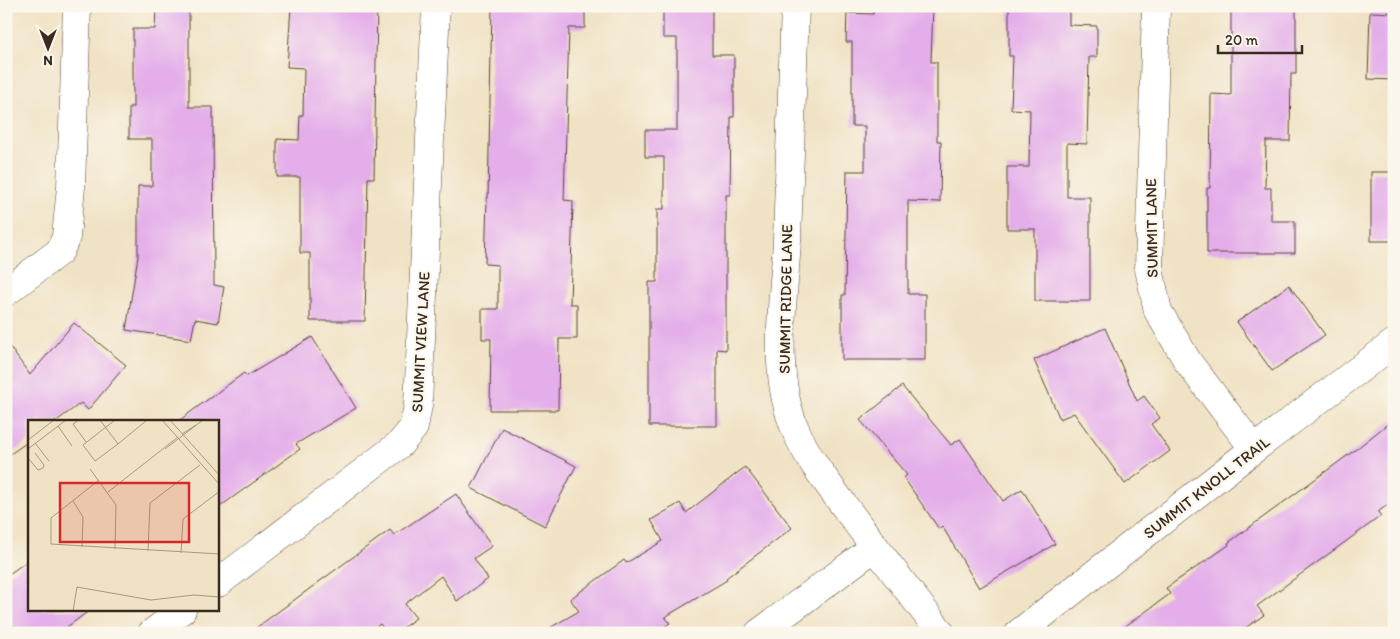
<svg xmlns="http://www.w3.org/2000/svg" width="1400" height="639" viewBox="0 0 1400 639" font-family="Itim,sans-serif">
  <rect width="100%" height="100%" fill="#fbf7ec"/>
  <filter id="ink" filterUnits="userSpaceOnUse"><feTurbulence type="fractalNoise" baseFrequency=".02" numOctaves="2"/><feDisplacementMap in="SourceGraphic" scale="10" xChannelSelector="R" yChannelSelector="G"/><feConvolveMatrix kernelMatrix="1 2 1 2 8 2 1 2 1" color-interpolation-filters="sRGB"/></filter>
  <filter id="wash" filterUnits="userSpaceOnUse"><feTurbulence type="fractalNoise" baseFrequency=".0096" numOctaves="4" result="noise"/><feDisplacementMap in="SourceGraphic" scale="20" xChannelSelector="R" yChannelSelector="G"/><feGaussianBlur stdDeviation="1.12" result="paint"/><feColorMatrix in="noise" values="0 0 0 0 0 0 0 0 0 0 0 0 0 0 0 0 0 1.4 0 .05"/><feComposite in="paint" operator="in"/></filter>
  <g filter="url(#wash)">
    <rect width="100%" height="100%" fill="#f0e2c4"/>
    <g id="blocks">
      <path fill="#e4aeea" d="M 156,6 L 189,6 L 189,107 L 213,107 L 214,285 L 224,287 L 218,323 L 195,319 L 191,340 L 126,330 L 138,256 L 138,186 L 152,186 L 152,139 L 129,139 L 129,107 L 133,107 L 133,29 L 155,29 Z
        M 291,6 L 377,6 L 374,178 L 368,178 L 365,321 L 310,321 L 310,253 L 300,253 L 300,177 L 277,177 L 277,139 L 299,140 L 300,115 L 303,115 L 304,68 L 287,67 Z
        M 492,6 L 585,6 L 585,28 L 569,28 L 564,200 L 573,201 L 570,304 L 577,304 L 577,339 L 559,339 L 558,410 L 490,410 L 491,339 L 482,339 L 482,309 L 498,309 L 498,265 L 485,264 L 487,198 L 488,198 Z
        M 663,6 L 712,6 L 712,55 L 734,55 L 734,117 L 731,117 L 730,195 L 726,195 L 726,350 L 717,349 L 717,426 L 649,426 L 649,282 L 657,282 L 657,209 L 664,209 L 664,157 L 645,157 L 645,130 L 677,130 L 677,38 L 663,38 Z
        M 874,6 L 933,6 L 931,62 L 937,62 L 937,141 L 941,141 L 940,202 L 908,201 L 908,294 L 925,294 L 925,360 L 842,360 L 842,295 L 845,295 L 847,171 L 865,171 L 865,126 L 852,126 L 852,42 L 846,42 L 847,13 L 873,14 Z
        M 1009,6 L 1069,6 L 1069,25 L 1097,26 L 1097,57 L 1089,57 L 1087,144 L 1067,143 L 1067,197 L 1090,197 L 1090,301 L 1035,301 L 1035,229 L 1007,229 L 1007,167 L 1029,167 L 1030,110 L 1011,109 L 1013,56 L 1009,56 Z
        M 1231,6 L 1296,6 L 1296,74 L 1291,74 L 1290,141 L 1266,141 L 1265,188 L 1271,188 L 1271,221 L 1295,221 L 1295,253 L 1207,253 L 1207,188 L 1210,188 L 1211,94 L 1231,95 Z
        M 1370,12 L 1394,13 L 1394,80 L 1368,79 Z
        M 1371,172 L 1394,172 L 1394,241 L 1371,241 Z
        M 1289,285 L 1325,335 L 1272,371 L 1237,322 Z
        M 74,323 L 126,365 L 88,410 L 81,403 L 55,422 L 29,422 L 29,441 L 6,457 L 6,342 L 30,375 Z
        M 1105,328 L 1137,401 L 1144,396 L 1160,418 L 1151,424 L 1170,451 L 1125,484 L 1074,413 L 1060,419 L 1034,360 Z
        M 312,337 L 356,408 L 296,444 L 300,449 L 218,508 L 218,422 L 177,422 L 244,373 L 247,376 Z
        M 902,386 L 951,445 L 960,439 L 1003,501 L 1022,489 L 1055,544 L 979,588 L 942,526 L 939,529 L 904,478 L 907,475 L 860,420 Z
        M 1394,419 L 1394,500 L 1378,512 L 1381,516 L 1257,606 L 1264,615 L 1238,633 L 1116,633 L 1170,594 L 1166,588 L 1229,545 L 1228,543 L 1355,450 Z
        M 502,428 L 576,466 L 545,526 L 471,488 Z
        M 745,467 L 792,528 L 726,578 L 727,580 L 665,617 L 670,623 L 655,633 L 541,633 L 579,611 L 570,599 L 624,560 L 626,563 L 663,541 L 651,520 L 680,503 L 686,513 Z
        M 456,494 L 492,546 L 474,558 L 488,579 L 457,601 L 441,576 L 405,604 L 416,618 L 396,633 L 387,633 L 380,624 L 368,633 L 249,633 L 390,530 L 394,535 Z
        M 29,560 L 29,610 L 90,610 L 59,633 L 6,633 L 6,576 Z"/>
    </g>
  </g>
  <g filter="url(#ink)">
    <use href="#blocks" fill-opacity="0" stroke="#564637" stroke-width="1"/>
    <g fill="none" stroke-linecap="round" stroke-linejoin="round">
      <g stroke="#564637" stroke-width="29">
        <path id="minor" d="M 795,6 C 792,84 790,162 787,240 C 784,302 770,372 796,431 C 808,459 827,482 845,507 C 876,549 909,591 941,633
          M 1156,6 L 1149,269 L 1158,311 L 1188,362 L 1254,449
          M 6,292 L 60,251 L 66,237 L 71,187 L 77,6
          M 218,583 L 400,444 L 414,427 L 418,405 L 436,6
          M 152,633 L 182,610
          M 759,633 L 875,547
          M 1019,633 L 1254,449 L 1394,343"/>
      </g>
      <use href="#minor" stroke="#fff" stroke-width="28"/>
    </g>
  </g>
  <g text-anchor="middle" stroke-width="4.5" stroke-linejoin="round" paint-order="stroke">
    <g font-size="16" fill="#3b2a1e" stroke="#fbf7ec">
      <text transform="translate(1151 228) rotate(-91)" y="6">SUMMIT LANE</text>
      <text transform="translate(785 299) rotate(-89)" y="6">SUMMIT RIDGE LANE</text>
      <text transform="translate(420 342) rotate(-87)" y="6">SUMMIT VIEW LANE</text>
      <text transform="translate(1206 487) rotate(-38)" y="6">SUMMIT KNOLL TRAIL</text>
    </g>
  </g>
  <g transform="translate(28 420)">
    <rect width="191" height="191" fill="#f0e2c4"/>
    <path fill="none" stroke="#a89882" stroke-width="1" d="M 51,0 L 45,4 L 58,22M 72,0 L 90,24 L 119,0M 87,0 L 55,25 L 67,41 L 90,24M 134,0 L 192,65M 142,0 L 192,56M 30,6 L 44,26M 154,14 L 168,5M 0,20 L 26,0M 7,23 L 21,41M 0,29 L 38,0M 137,29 L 175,0M 0,38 L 10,50 L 15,48 L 16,45 L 7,33M 62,49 L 88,85 L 87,129M 71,60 L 23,98 L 23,124 L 192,134M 80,72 L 150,17M 45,81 L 55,97 L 54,127M 120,131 L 122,83 L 172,45M 153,133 L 155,99 L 192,71M 45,191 L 49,167 L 123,180 L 166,175 L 192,177"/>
    <path fill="#d62828" fill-opacity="0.15" stroke="#d62828" stroke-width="2.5" d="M 32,63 L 161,63 L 161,122 L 32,122 Z"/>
    <rect width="191" height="191" fill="none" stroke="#3b2a1e" stroke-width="2.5"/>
  </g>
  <rect width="1400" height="639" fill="none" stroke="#fbf7ec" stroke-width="25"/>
  <g transform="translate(48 48) rotate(180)" stroke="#fbf7ec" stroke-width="4" paint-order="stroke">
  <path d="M0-4L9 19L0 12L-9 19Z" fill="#3b2a1e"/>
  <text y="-8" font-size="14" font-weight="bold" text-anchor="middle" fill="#3b2a1e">N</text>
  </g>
  <path d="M1218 45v8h84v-8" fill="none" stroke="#3b2a1e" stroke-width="2.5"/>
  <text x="1225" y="45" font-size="15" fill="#3b2a1e" stroke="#fbf7ec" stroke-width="4" paint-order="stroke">20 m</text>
</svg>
